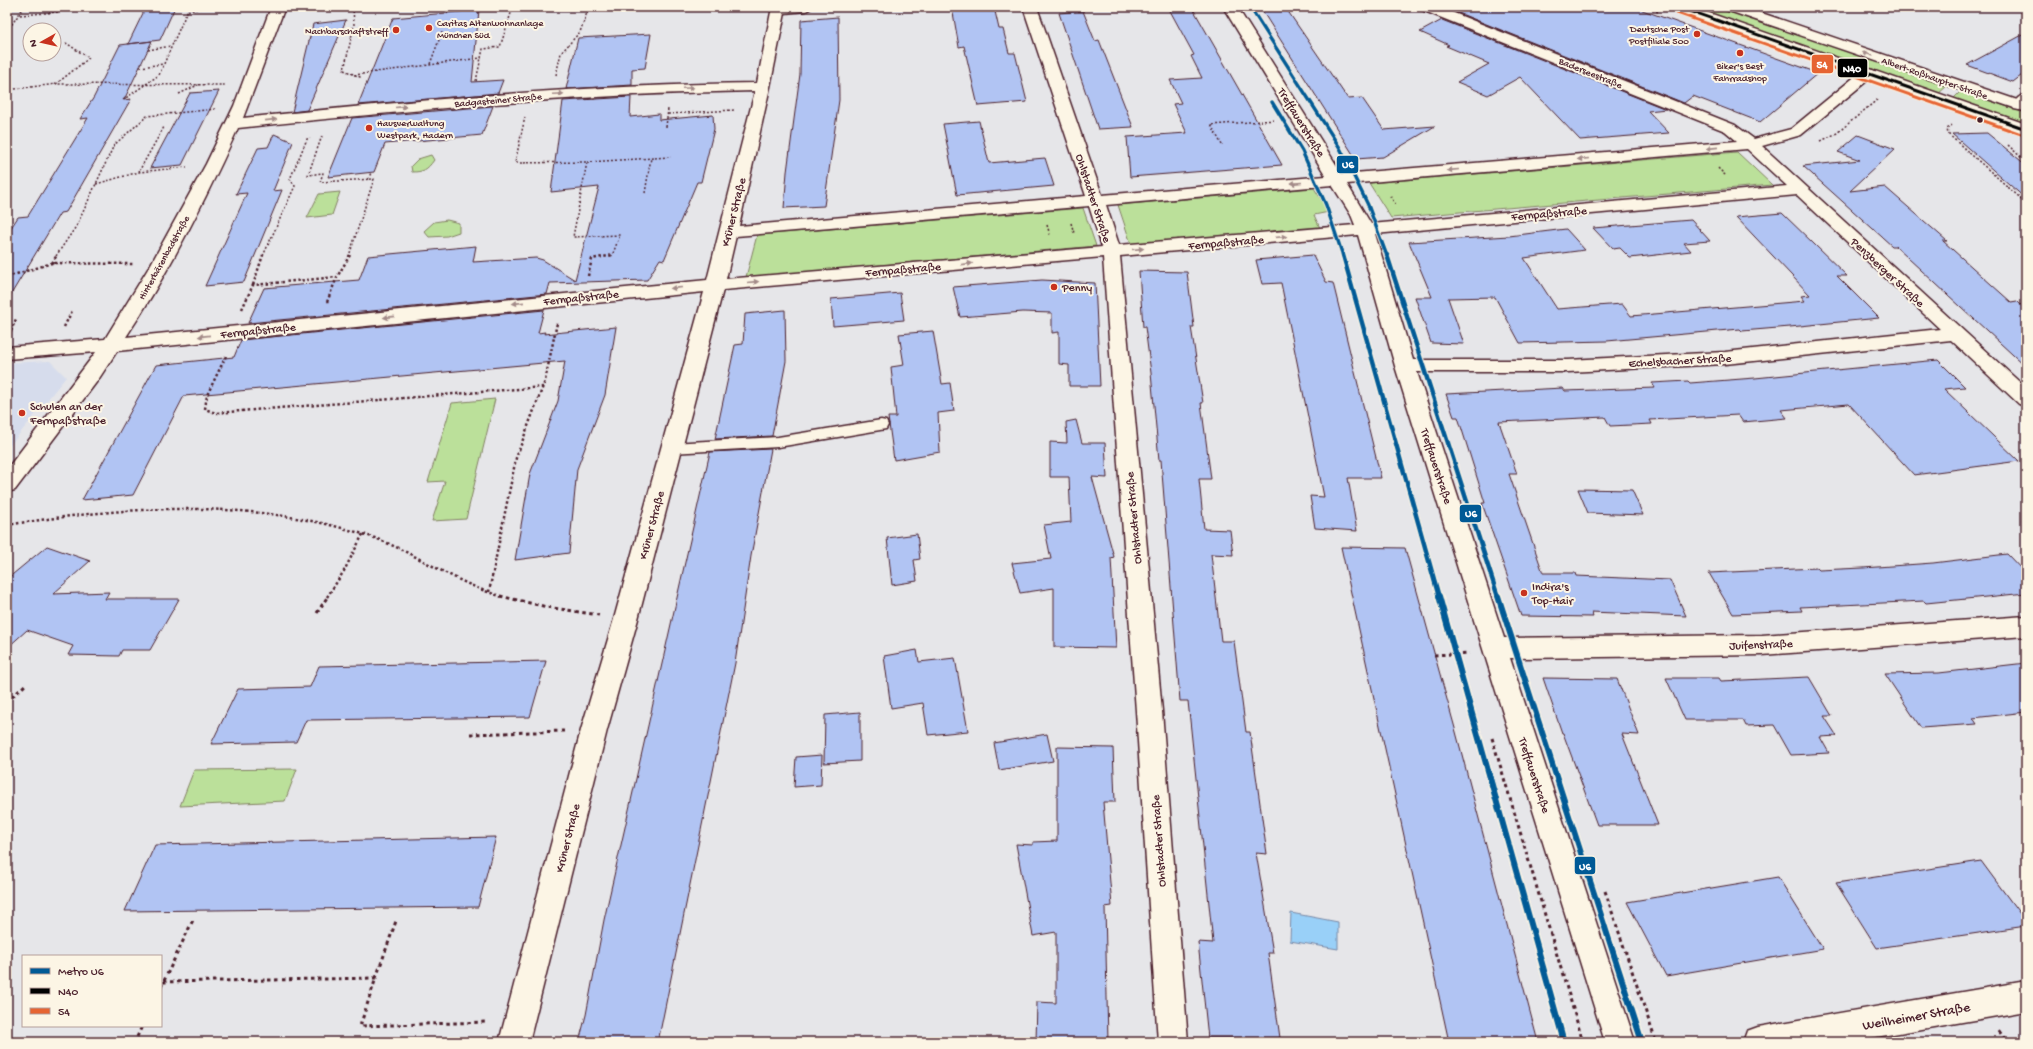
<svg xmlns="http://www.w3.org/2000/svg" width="2033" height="1049" viewBox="0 0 2033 1049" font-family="'Gochi Hand',sans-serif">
  <rect width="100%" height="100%" fill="#e6e6e9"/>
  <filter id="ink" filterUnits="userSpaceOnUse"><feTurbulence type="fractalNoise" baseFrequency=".025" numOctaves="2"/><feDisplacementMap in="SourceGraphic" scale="8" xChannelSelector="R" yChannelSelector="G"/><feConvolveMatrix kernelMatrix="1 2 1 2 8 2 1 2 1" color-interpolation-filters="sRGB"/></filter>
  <g filter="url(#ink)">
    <path fill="#d6dcec" d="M 50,361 L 66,377 L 7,449 L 7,363 Z"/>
    <path fill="#bbe09a" stroke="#828062" d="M 1691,7 L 1718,7 L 1947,86 L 1938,94 Z
      M 1961,91 L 2026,113 L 2026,124 L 1953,99 Z
      M 1737,152 L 1772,185 L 1391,218 L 1369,183 Z
      M 431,155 L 434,160 C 427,170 423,172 412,172 L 411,166 L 418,159 Z
      M 1314,188 L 1329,212 L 1314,215 L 1320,228 L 1131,244 L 1118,205 Z
      M 340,192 L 332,215 L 307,218 L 319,194 Z
      M 1083,208 L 1096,246 L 746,277 L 757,235 Z
      M 447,220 L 459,223 L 459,232 L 447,236 L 429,237 L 424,231 L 434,222 Z
      M 495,399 L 466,519 L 432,521 L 445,481 L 428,482 L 452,403 Z
      M 297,769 L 285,801 L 180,806 L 194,770 Z"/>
    <path fill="#99d0f8" stroke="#7989a6" d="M 1291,913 L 1338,922 L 1338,949 L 1290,941 Z"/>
    <path fill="#b1c4f3" stroke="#4a1f2b" d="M 146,7 L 175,7 L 160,40 L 128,44 Z
      M 952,7 L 994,7 L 999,29 L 1003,29 L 1009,53 L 1015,53 L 1027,102 L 978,106 L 964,46 L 959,47 Z
      M 1168,7 L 1192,7 L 1282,165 L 1130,177 L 1127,137 L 1187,133 L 1173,104 L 1181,103 L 1170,80 L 1202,78 L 1191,56 L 1194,55 Z
      M 1263,7 L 1285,7 L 1348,99 L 1362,98 L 1384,130 L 1435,126 L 1383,157 L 1356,159 L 1261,9 Z
      M 1465,7 L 1634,7 L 1818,73 L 1760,122 L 1693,96 L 1684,103 L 1456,12 Z
      M 479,10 L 472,82 L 503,80 L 498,93 L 358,105 L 393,18 Z
      M 1083,11 L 1095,41 L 1099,40 L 1133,127 L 1098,129 L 1059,13 Z
      M 838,17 L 839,100 L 824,206 L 784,208 L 787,172 L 800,74 L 801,20 Z
      M 346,20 L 307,110 L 292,112 L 313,24 Z
      M 1442,20 L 1666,109 L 1648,111 L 1669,133 L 1580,140 L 1520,77 L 1488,95 L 1457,82 L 1489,64 L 1446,46 L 1449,45 L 1420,32 Z
      M 2026,33 L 2026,72 L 2013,82 L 1967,65 Z
      M 651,34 L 645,68 L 632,69 L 632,85 L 566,89 L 578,38 Z
      M 152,41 L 124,100 L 131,99 L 66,212 L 60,213 L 7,301 L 7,234 L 18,217 L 28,216 L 88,118 L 80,119 L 94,97 L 120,45 Z
      M 219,91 L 182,165 L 150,168 L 190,93 Z
      M 631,97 L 630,117 L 659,114 L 659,120 L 713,115 L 714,129 L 701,182 L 697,182 L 664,260 L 660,259 L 647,280 L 550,283 L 547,294 L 248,323 L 264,288 L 359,280 L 368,256 L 476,246 L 473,262 L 536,258 L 543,260 L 575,280 L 599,187 L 551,192 L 563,101 Z
      M 493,106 L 482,135 L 385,144 L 374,172 L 328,177 L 352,118 Z
      M 979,121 L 989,163 L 1045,158 L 1054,186 L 957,195 L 943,124 Z
      M 1987,133 L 2026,165 L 2026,199 L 1952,134 Z
      M 274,134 L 293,142 L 273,191 L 282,190 L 244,282 L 205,286 L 247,193 L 236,194 L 258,148 L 268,147 Z
      M 1858,135 L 1895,149 L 1850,191 L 1885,187 L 1947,241 L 1943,241 L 2011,302 L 2017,301 L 2026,310 L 2026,367 L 1895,246 L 1892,246 L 1803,166 L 1860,160 L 1838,152 Z
      M 1782,213 L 1847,276 L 1837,276 L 1879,318 L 1790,327 L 1742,331 L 1740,329 L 1607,341 L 1520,343 L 1495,297 L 1448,298 L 1464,344 L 1431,343 L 1415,297 L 1432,297 L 1409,242 L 1509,236 L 1566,229 L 1585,250 L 1524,258 L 1557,309 L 1622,304 L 1631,316 L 1805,301 L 1801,296 L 1810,295 L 1736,217 Z
      M 1691,220 L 1710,241 L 1684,243 L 1691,251 L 1630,258 L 1620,248 L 1613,249 L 1593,228 Z
      M 1313,255 L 1326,282 L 1333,283 L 1381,478 L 1348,478 L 1357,531 L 1315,528 L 1310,496 L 1324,497 L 1293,342 L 1281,283 L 1262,284 L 1256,260 Z
      M 1139,271 L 1187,272 L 1194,327 L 1191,327 L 1203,403 L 1201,403 L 1211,479 L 1199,479 L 1204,529 L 1230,530 L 1233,555 L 1211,554 L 1221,641 L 1234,641 L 1246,732 L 1250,732 L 1267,854 L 1256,853 L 1273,953 L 1268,953 L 1280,1038 L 1208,1038 L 1198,942 L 1213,943 L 1188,701 L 1180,701 L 1161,460 L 1159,460 L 1151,373 L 1145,327 L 1143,327 Z
      M 1042,280 L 1095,283 L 1100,386 L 1069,386 L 1069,365 L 1059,364 L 1059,332 L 1052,333 L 1052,313 L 1023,312 L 960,317 L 953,287 Z
      M 900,293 L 904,320 L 833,326 L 831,299 Z
      M 544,310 L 538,333 L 545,332 L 544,334 L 616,327 L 605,395 L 577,469 L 569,553 L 515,560 L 530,474 L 558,401 L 565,361 L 184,396 L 133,495 L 82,500 L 156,365 L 234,357 L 241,340 Z
      M 785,310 L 786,361 L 772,436 L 715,439 L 735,345 L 743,344 L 745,314 Z
      M 933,331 L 942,384 L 950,383 L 954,411 L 938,413 L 940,452 L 894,460 L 888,417 L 896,417 L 891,367 L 904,365 L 899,334 Z
      M 1938,360 L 1965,387 L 1944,389 L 2019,461 L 1914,475 L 1849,404 L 1781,410 L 1787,418 L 1743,422 L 1738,415 L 1650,420 L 1652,424 L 1610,426 L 1605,417 L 1499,422 L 1517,474 L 1509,474 L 1543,573 L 1575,573 L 1576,576 L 1670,580 L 1686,616 L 1591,612 L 1593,617 L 1521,616 L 1482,503 L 1485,503 L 1458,417 L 1454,417 L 1446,394 L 1563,388 L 1565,391 L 1655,388 L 1652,383 L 1688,381 L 1690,383 L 1755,378 Z
      M 1076,420 L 1082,443 L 1105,443 L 1107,478 L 1092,477 L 1114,557 L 1111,558 L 1116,648 L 1054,647 L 1054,588 L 1020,593 L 1012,563 L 1051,559 L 1044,525 L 1071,522 L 1069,477 L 1050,477 L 1050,442 L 1067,443 L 1066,422 Z
      M 771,449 L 751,556 L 735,663 L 658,1042 L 579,1042 L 586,1015 L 604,920 L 710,452 Z
      M 1578,489 L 1632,490 L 1643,515 L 1588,513 Z
      M 917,534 L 920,559 L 914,560 L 917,581 L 892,585 L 887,538 Z
      M 47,546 L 90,561 L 53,594 L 109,592 L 105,599 L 179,599 L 150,650 L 122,650 L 119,656 L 68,655 L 73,646 L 27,630 L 7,648 L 7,579 Z
      M 1341,547 L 1405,548 L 1456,732 L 1538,1042 L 1449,1042 Z
      M 2007,554 L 2026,574 L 2026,593 L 1926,603 L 1924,601 L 1800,607 L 1802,611 L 1733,614 L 1709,573 L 1817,568 L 1819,570 L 1863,568 L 1933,563 Z
      M 917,650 L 919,662 L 955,658 L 968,731 L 928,735 L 923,703 L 891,708 L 884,656 Z
      M 546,661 L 530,717 L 306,720 L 296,742 L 211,744 L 238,689 L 310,687 L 319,666 Z
      M 2026,663 L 2026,712 L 1973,718 L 1977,724 L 1921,728 L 1885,674 L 1939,673 Z
      M 1809,677 L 1832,716 L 1824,716 L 1837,736 L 1820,737 L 1829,753 L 1791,755 L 1774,725 L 1746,726 L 1743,720 L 1685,720 L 1666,678 L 1719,678 L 1721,681 Z
      M 1543,678 L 1617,679 L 1639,735 L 1622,734 L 1658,825 L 1597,825 L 1563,733 L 1562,733 Z
      M 860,712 L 860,761 L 824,763 L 825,715 Z
      M 1047,734 L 1053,761 L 999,770 L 994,743 Z
      M 1057,747 L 1113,748 L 1115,802 L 1103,802 L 1112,906 L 1105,907 L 1108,1042 L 1036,1042 L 1037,1002 L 1056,1003 L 1056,932 L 1033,936 L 1016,844 L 1033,845 L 1033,842 L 1057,841 Z
      M 822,755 L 821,785 L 794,787 L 796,757 Z
      M 496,837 L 478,907 L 125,911 L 155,845 Z
      M 1981,861 L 2026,922 L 2026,926 L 1877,948 L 1836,883 Z
      M 1778,877 L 1823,949 L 1666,976 L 1627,902 Z"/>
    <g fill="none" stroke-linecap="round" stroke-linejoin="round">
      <g stroke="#4a1f2b" stroke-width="3">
        <path id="service" d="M 881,420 L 886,421 L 888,425 L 886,429 L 778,447 L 671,453 L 666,452 L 663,448 L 666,444 L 671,443 L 778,437 Z"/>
      </g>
      <g stroke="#4a1f2b" stroke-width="3">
        <path id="minor" d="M 271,7 L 285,7 L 243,118 C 414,100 585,85 757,83 L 772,7 L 813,7 L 806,11 L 785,13 L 770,87 L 739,226 L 1086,196 L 1023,7 L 1037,7 L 1102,195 L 1326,176 L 1223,7 L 1237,7 L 1342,174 L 1737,141 L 1725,131 L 1422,10 L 1420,7 L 1439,7 L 1735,125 L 1754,139 L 1791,129 L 1863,70 L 1873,70 L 1875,73 L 1873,76 L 1801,135 L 1762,146 L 2026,388 L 2026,406 L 2019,404 L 1951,340 L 1725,364 L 1568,372 L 1417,372 L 1504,638 L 1762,635 L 2026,616 L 2026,636 L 1762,655 L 1510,658 L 1635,1042 L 1605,1042 L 1395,366 L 1358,235 L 1120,256 L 1162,711 L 1188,1042 L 1158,1042 L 1136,711 L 1103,257 L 723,290 L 638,619 L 607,730 L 529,1042 L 499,1042 L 581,730 L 614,619 L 704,292 L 117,351 L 98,380 L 15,490 L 7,492 L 7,469 L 96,352 L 7,359 L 7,347 L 105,339 L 151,264 L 206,164 L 234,106 ZM 755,91 L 707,280 L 126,337 C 169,272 206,199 238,128 C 410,110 582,94 755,91 ZM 1747,149 L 1787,186 L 1371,224 L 1347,184 ZM 1332,185 L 1351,215 L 1355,225 L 1119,245 L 1106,205 ZM 1797,195 L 1940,329 L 1725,352 L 1568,360 L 1413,360 L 1375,234 ZM 1089,206 L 1102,247 L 726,279 L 736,236 Z
          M 2026,94 L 2026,107 L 2019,110 L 2014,109 L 2012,106 C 2016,100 2019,95 2026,94 Z
          M 2026,981 L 2026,1011 L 1847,1042 L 1743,1042 L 1747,1031 L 1758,1027 Z"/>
      </g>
      <g stroke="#4a1f2b" stroke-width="3">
        <path id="secondary" d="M 1672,7 L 1692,7 L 2026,124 L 2026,134 L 1674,10 Z
          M 1724,7 L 1744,7 L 2026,103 L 2026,112 L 1726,10 Z"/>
      </g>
      <path stroke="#4a1f2b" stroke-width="1.5" stroke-dasharray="2 2" stroke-linecap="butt" d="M 353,7 L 354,25 L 344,70 L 360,77 L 359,79
        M 701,7 L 701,11
        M 1645,7 L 1658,12
        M 188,11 L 206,7
        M 447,14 L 449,7
        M 20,15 L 58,12
        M 7,31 L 24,7
        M 148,50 L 171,46
        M 430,64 L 442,32
        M 140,67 L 163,64
        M 354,75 L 481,58 L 483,49 L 500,47 L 513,7
        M 556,75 L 561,53 L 580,32 L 589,7
        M 476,81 L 481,58
        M 56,84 L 89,58 L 66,43
        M 7,90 L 56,84 L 226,85
        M 179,94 L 198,85
        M 123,100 L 159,75 L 189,7
        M 668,114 L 734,110
        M 525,117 L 515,163 L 587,162 L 573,237 L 620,235 L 612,256
        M 1952,125 L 1947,129 L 1948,134 L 2026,203
        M 666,127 L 668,109
        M 322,136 L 308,175 L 323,173 L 320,182 L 374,179 L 349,256
        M 1821,141 L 1837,133 L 1878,99
        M 1222,145 L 1211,125 L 1275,120
        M 2008,145 L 2026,162
        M 587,162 L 671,157
        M 1718,168 L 1726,176
        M 139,171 L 164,127
        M 368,179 L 371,173
        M 96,184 L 139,172 L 187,167
        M 645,193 L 651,158
        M 1390,196 L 1396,205
        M 1071,223 L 1074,233
        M 1047,225 L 1050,235
        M 56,256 L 77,225 L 114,145 L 147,116 L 216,109
        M 263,256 L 295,186 L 290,179 L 307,139 L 310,138"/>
      <path stroke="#4a1f2b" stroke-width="2.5" stroke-dasharray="2.5 2.5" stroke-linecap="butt" d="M 52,263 L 57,255
        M 588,276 L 592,259 L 613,255
        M 7,277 L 52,263 L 133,264
        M 253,285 L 263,255
        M 327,302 L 337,277 L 350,255
        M 242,309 L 253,285 L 337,277
        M 64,327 L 72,311
        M 11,331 L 16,319
        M 226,356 L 207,395 L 205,409 L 216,413 L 543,387
        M 7,525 C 126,506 246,498 363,534 C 412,549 454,584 504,597
        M 489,592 L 516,458 L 545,381 L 557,323
        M 327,597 L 344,571 L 363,534"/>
      <path stroke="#4a1f2b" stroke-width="3" stroke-dasharray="3.5 3.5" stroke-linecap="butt" d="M 500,596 L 547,607 L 599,615
        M 317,613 L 328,596
        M 1434,655 L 1469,653
        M 7,702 L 26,684
        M 470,734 L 564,731
        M 1492,738 L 1583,1042
        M 1605,891 L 1656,1042
        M 376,978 L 396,921
        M 163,982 L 376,978 L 360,1026 L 488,1022
        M 161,987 L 193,920
        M 1999,1031 L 2007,1042
        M 137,1037 L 142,1026"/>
      <use href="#service" fill="#fcf5e5" fill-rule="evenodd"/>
      <use href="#minor" fill="#fcf5e5" fill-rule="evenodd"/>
      <use href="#secondary" fill="#fcf5e5" fill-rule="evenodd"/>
      <g stroke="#fcf5e5" stroke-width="5">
        <path id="bus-1" d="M 1679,7 L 2026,129"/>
      </g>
      <g stroke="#fcf5e5" stroke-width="5">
        <path id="bus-2" d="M 1677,13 L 2024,135"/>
      </g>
      <use href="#bus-1" stroke="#000" stroke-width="3"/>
      <use href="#bus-2" stroke="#e66432" stroke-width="3"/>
      <g stroke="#fcf5e5" stroke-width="5.5">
        <path id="metro-1-far2" d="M 1250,7 L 1340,148 L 1368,205 L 1387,256
          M 1272,102 L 1302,151 L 1326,205 L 1343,256"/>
      </g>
      <g stroke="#fcf5e5" stroke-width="7">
        <path id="metro-1-far1" d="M 1343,255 L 1439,597
          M 1387,255 L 1498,597"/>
      </g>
      <g stroke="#fcf5e5" stroke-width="9">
        <path id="metro-1" d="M 1439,596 L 1564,1042
          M 1498,596 L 1642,1042"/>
      </g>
      <use href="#metro-1-far2" stroke="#005a96" stroke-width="3.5"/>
      <use href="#metro-1-far1" stroke="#005a96" stroke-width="4.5"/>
      <use href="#metro-1" stroke="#005a96" stroke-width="6"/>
    </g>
    <defs><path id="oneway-solid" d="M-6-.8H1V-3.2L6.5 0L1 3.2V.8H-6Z"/></defs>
    <g fill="#a38a88">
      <use href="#oneway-solid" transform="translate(1868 54) rotate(-161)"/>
      <use href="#oneway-solid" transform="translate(688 88) rotate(-2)"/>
      <use href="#oneway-solid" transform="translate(558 94) rotate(-3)"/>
      <use href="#oneway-solid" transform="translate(401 107) rotate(-5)"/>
      <use href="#oneway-solid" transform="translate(271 120) rotate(-6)"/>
      <use href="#oneway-solid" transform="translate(1712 148) rotate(174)"/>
      <use href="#oneway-solid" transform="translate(1583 159) rotate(175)"/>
      <use href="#oneway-solid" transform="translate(1453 170) rotate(175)"/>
      <use href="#oneway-solid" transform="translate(1296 183) rotate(175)"/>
      <use href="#oneway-solid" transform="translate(1281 237) rotate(-5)"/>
      <use href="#oneway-solid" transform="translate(1138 249) rotate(-5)"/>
      <use href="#oneway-solid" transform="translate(967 264) rotate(-6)"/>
      <use href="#oneway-solid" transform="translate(753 282) rotate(-5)"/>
      <use href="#oneway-solid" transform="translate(676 288) rotate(175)"/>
      <use href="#oneway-solid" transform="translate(518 303) rotate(174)"/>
      <use href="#oneway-solid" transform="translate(389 317) rotate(174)"/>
      <use href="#oneway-solid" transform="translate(204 336) rotate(174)"/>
    </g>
  </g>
  <g fill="#c8321e" stroke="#fcf5e5" stroke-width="1.5">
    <circle cx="429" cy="28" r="4"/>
    <circle cx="396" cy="30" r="4"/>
    <circle cx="1697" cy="34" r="4"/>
    <circle cx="1740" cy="53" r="4"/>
    <circle cx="369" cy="128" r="4"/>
    <circle cx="1054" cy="287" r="4"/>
    <circle cx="22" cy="413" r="4"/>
    <circle cx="1524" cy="593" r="4"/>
  </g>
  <circle fill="#4a1f2b" stroke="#fcf5e5" stroke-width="1.5" cx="1980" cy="120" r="3.5"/>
  <g text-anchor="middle" stroke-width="4" stroke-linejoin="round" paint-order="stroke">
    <g font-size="10" fill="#4a1f2b" stroke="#fcf5e5" text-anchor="start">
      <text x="437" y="26">Caritas Altenwohnanlage<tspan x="437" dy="12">München Süd</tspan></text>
      <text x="1689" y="32" text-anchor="end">Deutsche Post<tspan x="1689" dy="12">Postfiliale 500</tspan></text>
      <text x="388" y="34" text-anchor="end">Nachbarschaftstreff</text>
      <text x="1740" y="69" text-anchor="middle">Biker's Best<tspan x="1740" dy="12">Fahrradshop</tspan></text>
      <text x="377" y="126">Hausverwaltung<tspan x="377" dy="12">Westpark, Hadern</tspan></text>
    </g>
    <g font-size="10" fill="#4a1f2b" stroke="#fcf5e5">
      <text transform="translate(1591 72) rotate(22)" y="4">Baderseestraße</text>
      <text transform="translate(1935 77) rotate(19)" y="4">Albert-Roßhaupter-Straße</text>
      <text transform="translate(498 99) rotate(-5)" y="4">Badgasteiner Straße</text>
      <text transform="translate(163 257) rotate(-61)" y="4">Hinterbärenbadstraße</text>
    </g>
    <g font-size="12" fill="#4a1f2b" stroke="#fcf5e5">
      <text transform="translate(1302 122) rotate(58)" y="4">Treffauerstraße</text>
      <text transform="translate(1094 198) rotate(72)" y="4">Ohlstadter Straße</text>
      <text transform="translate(733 212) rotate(-76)" y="4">Krüner Straße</text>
      <text transform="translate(1549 213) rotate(-5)" y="4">Fernpaßstraße</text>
      <text transform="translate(1226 242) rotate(-5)" y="4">Fernpaßstraße</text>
      <text transform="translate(903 269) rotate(-5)" y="4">Fernpaßstraße</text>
      <text transform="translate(1888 272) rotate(43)" y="4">Penzberger Straße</text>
      <text transform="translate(581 297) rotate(-6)" y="4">Fernpaßstraße</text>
      <text transform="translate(258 330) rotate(-6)" y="4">Fernpaßstraße</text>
      <text transform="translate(1680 360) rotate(-3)" y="4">Echelsbacher Straße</text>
      <text transform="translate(1437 466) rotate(72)" y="4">Treffauerstraße</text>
      <text transform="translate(1133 518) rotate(-95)" y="4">Ohlstadter Straße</text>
      <text transform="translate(651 525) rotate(-75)" y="4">Krüner Straße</text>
      <text transform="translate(1761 644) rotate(-2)" y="4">Juifenstraße</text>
      <text transform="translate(1535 775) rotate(72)" y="4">Treffauerstraße</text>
      <text transform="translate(567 838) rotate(-76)" y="4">Krüner Straße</text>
      <text transform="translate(1158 841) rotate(-94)" y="4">Ohlstadter Straße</text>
    </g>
    <g font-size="12" fill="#4a1f2b" stroke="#fcf5e5" text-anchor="start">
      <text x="1062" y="291">Penny</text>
      <text x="30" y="410">Schulen an der<tspan x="30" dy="14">Fernpaßstraße</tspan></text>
      <text x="1532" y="590">Indira's<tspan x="1532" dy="14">Top-Hair</tspan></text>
    </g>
    <g font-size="14" fill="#4a1f2b" stroke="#fcf5e5">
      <text transform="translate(1916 1015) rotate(-10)" y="5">Weilheimer Straße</text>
    </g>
  </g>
  <g stroke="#fcf5e5" stroke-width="1.5">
    <rect x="1811" y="54" width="23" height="20" rx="4" fill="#e66432"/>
    <rect x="1837" y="58" width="31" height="20" rx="4" fill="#000"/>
    <rect x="1336" y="155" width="23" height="19" rx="4" fill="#005a96"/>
    <rect x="1459" y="504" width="23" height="19" rx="4" fill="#005a96"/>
    <rect x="1574" y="856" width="22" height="19" rx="4" fill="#005a96"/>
  </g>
  <g font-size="11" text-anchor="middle" font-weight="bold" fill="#fff">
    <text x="1822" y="68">54</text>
    <text x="1852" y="72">N40</text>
    <text x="1348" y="168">U6</text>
    <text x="1471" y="517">U6</text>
    <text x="1585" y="870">U6</text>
  </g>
  <rect width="2033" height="1049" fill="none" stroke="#fcf5e5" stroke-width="24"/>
  <rect x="12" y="12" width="2009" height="1025" fill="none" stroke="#4a1f2b" stroke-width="1.5" filter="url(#ink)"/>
  <rect x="22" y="955" width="140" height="72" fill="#fcf5e5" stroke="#b59f9b"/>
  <rect x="30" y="968" width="20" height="6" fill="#005a96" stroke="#b59f9b"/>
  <text x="58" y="975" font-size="12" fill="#4a1f2b">Metro U6</text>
  <rect x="30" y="988" width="20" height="6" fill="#000000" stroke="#b59f9b"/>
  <text x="58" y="995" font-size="12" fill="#4a1f2b">N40</text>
  <rect x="30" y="1008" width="20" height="6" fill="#e66432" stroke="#b59f9b"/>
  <text x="58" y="1015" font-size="12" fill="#4a1f2b">54</text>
  <g transform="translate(42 42) rotate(262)"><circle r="19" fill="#fcf5e5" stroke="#b59f9b"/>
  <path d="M0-3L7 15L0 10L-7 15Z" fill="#c8321e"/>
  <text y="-6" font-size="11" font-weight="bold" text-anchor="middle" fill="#4a1f2b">N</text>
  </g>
</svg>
